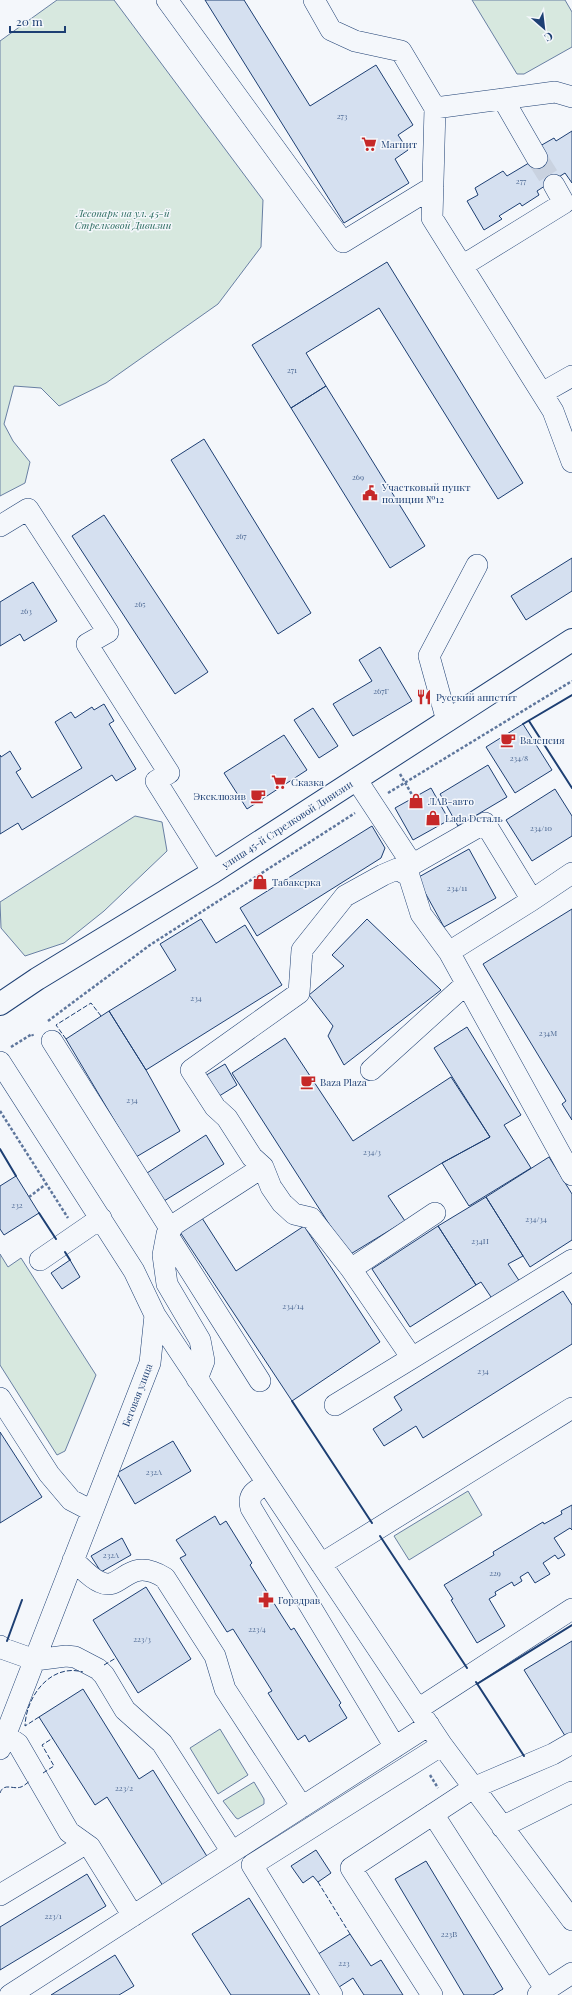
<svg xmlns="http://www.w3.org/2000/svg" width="572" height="1995" viewBox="0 0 572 1995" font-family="'Playfair Display',serif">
  <rect width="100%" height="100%" fill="#f4f7fb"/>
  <path fill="#d7e8df" stroke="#687fa3" d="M 57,0 L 114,0 L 263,200 L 261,247 L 218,304 L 106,383 L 59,406 L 41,388 L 14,386 L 4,424 L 13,441 L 30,462 L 25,483 L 0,496 L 0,41 Z
    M 472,0 L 565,0 L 572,12 L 572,47 L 524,74 L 517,74 Z
    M 135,816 L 162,822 L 167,851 L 104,911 L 64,943 L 25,956 L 1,928 L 0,902 Z
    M 0,1254 L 8,1267 L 21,1258 L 96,1375 L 65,1451 L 57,1455 L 0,1365 Z
    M 468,1491 L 482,1515 L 409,1560 L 394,1536 Z
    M 220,1729 L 248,1775 L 218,1794 L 190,1748 Z
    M 254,1782 L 264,1799 L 264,1804 L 238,1819 L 236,1818 L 223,1801 Z"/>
  <path fill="#d5e0f0" stroke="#1d3f73" d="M 205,0 L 244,0 L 310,106 L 376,65 L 413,125 L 398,135 L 408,150 L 395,159 L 409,183 L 344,223 Z
    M 572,131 L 572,183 L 565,173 L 537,191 L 539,195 L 522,206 L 520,203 L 499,216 L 502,219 L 484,230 L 467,201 L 478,195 L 475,188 L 503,171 L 507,176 L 544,154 L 540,146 L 554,138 L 556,141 Z
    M 387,262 L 523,483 L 498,499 L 379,308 L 306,353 L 326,386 L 291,408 L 252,345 Z
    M 326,386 L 425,546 L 390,568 L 291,408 Z
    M 204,439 L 311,613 L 278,634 L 171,460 Z
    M 104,515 L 208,672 L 175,694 L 72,536 Z
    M 572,558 L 572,591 L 526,620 L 511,596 Z
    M 33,582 L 57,621 L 24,641 L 20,634 L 0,646 L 0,602 Z
    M 380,647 L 412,701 L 353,736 L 333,704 L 372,681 L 359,660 Z
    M 104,704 L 114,721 L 109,724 L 136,769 L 116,781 L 112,775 L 22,830 L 18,823 L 0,834 L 0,755 L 1,757 L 10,751 L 21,769 L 16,772 L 32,798 L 82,768 L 55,722 L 71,712 L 75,718 L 92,707 L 94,710 Z
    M 313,708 L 338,746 L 319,758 L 294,720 Z
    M 523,724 L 552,770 L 515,793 L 486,747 Z
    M 284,735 L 307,770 L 247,809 L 224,773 Z
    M 488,765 L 507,797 L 458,826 L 440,794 Z
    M 431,788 L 449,820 L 413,840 L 395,808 Z
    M 555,789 L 572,816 L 572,836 L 532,861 L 506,820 Z
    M 372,826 L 385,848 L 381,858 L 257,936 L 240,908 Z
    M 469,849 L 496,898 L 444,927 L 417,878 Z
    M 572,909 L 572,1120 L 562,1104 L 566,1101 L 483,964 Z
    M 201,919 L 216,943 L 245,925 L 282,985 L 146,1070 L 109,1011 L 176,970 L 160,944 Z
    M 367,919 L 441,990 L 344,1065 L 328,1036 L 333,1026 L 309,995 L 344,966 L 332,955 Z
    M 109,1011 L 146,1070 L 180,1131 L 136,1157 L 66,1039 Z
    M 467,1027 L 521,1115 L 504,1125 L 531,1168 L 469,1206 L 442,1163 L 490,1137 L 434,1048 Z
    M 285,1038 L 353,1141 L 451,1077 L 490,1137 L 442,1163 L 388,1196 L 405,1221 L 349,1255 L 232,1073 Z
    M 225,1064 L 237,1085 L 216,1098 L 203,1077 Z
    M 206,1135 L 224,1164 L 164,1201 L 147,1173 Z
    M 549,1157 L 572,1194 L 572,1240 L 530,1267 L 486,1197 Z
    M 16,1176 L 39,1213 L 4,1235 L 0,1229 L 0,1186 Z
    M 486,1197 L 523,1256 L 508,1264 L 520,1282 L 493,1300 L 481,1282 L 476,1285 L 438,1226 Z
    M 202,1218 L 236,1271 L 304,1226 L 380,1342 L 292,1401 L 180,1232 Z
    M 438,1226 L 476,1285 L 410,1327 L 372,1269 Z
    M 70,1260 L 80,1277 L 62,1289 L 51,1273 Z
    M 563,1291 L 572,1305 L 572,1344 L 423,1438 L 416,1426 L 384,1446 L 373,1429 L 402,1410 L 394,1397 Z
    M 0,1432 L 42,1497 L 0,1523 Z
    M 173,1441 L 191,1471 L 135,1504 L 117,1473 Z
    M 572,1505 L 572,1530 L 570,1528 L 554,1538 L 565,1555 L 558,1559 L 555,1555 L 543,1563 L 550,1574 L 535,1583 L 528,1572 L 520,1577 L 522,1581 L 514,1586 L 512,1582 L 495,1592 L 496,1595 L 489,1599 L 505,1626 L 477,1643 L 451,1600 L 453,1599 L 444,1585 L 494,1555 L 493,1552 L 543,1522 L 544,1524 L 562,1514 L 561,1511 Z
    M 215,1516 L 220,1525 L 226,1521 L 252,1563 L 250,1565 L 282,1616 L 291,1630 L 294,1628 L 341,1703 L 339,1705 L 347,1718 L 309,1742 L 305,1735 L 298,1740 L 268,1693 L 272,1691 L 233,1629 L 227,1632 L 180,1558 L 186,1555 L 176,1540 Z
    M 122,1538 L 131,1555 L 101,1572 L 91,1556 Z
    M 146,1587 L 191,1659 L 138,1693 L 93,1620 Z
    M 572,1641 L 572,1736 L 567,1739 L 524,1670 Z
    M 83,1689 L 139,1779 L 153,1770 L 208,1858 L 163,1886 L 107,1797 L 95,1805 L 39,1717 Z
    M 316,1850 L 331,1873 L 318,1882 L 313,1876 L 303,1883 L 291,1866 Z
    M 426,1861 L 503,1989 L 493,1995 L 464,1995 L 395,1879 Z
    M 87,1874 L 106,1906 L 0,1970 L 0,1927 Z
    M 249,1898 L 310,1995 L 231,1995 L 192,1934 Z
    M 350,1934 L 371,1966 L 381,1960 L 403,1995 L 364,1995 L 353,1978 L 336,1989 L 315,1956 Z
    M 115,1955 L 134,1986 L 119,1995 L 51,1995 Z"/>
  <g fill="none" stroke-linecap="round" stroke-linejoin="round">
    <path stroke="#c9d2e0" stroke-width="21" stroke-dasharray="21 10" stroke-linecap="butt" d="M 537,158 L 554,185"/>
    <g stroke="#1d3f73" stroke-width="22">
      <path id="minor" d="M 167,0 L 343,242 L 433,187
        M 314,0 L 331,30 L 355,41 L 401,51 L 435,108 L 432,218 L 553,411 L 572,462
        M 503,99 L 537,158
        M 435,108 L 555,92 L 572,97
        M 462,266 L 564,203 L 554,185
        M 542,393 L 572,376
        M 0,526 L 28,509 L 108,632 L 87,644 L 169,773 L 156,781 L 213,872
        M 447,721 L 429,656 L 477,565
        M 356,779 L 408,858 L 409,876 L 421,914 L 449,952 L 572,1175
        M 408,867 L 485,823 L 532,900 L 449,952
        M 532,900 L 572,873
        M 52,1041 L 171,1230
        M 0,1062 L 134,1271 L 155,1315 L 150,1363 L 0,1749
        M 371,1070 L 466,984
        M 167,1234 L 260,1381
        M 40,1260 L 101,1218
        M 351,1269 L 435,1213
        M 155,1315 L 442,1745 L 572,1920
        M 412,1358 L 572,1260
        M 197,1379 L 204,1361 L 200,1340 L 167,1284 L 163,1255 L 167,1234 L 175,1224 L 263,1167
        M 0,1398 L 49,1474 L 71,1500 L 92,1511
        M 335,1405 L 412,1358 L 351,1269 L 311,1218 L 294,1214 L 282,1203 L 271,1187 L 263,1167 L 252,1157 L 227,1118 L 215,1107 L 191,1070 L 299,993 L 302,950 L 345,896 L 383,875 L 397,869 L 409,876
        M 267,1484 C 256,1490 247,1494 251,1508 L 395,1747
        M 73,1560 C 81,1567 90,1578 100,1582 C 122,1593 127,1554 165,1578 L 215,1656 L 225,1689 L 302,1807
        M 321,1564 L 572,1408
        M 0,1646 L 4,1649 L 35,1660 L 66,1656 L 75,1657 L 98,1669 L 104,1675 L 125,1710 L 162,1743 L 232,1852
        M 418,1709 L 572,1609
        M 5,1735 L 18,1744 L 69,1832 L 90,1847 L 133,1916
        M 433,1814 L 546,1990 L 538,1995
        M 502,1827 L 572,1792
        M 0,1895 L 85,1844
        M 546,1990 L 572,1973
        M 10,1995 L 429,1725
        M 332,1995 L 252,1865 L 442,1745
        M 432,1995 L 351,1868 L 473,1788 L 553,1754 L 572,1743"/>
    </g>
    <g stroke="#1d3f73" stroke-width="24">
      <g id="major">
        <path id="s1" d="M 0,1004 L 37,979 L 213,872 L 572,640"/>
      </g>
    </g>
    <path stroke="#5e769c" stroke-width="2.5" stroke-dasharray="3 2" stroke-linecap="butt" d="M 400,774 L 414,798
      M 388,793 L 572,681
      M 48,1021 L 150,945 L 355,813
      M 11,1047 L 32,1034 L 33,1036
      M 0,1111 L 68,1218
      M 29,1197 L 46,1184
      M 430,1775 L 438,1788"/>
    <use href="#minor" stroke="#f4f7fb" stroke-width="21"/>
    <use href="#major" stroke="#f4f7fb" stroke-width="22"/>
    <path stroke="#1d3f73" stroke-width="1" stroke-dasharray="5 2" stroke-linecap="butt" d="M 66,1039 L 56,1025 L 91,1003 L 101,1016
      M 104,1665 L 116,1658
      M 39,1717 L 25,1726 C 26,1696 51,1663 83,1672
      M 43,1773 L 54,1766 L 42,1745 L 53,1738
      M 0,1793 C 4,1782 13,1790 21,1787 C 24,1786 27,1783 30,1781
      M 318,1882 L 350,1934"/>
    <path stroke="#1d3f73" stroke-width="2" d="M 529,721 L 572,788
      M 523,724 L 572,695
      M 0,1149 L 16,1176
      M 39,1213 L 56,1239
      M 65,1252 L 70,1260
      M 292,1401 L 372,1523
      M 380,1536 L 467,1668
      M 7,1641 L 22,1600
      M 476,1682 L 524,1756
      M 477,1684 L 572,1625"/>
  </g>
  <defs>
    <g id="supermarket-bare" transform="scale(1.2)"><path d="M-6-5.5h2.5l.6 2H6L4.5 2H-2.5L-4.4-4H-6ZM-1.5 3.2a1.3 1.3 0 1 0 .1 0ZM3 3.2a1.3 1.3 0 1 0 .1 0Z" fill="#c62828" stroke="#f4f7fb" stroke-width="2.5" paint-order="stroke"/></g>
    <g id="civic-bare" transform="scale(1.2)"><path d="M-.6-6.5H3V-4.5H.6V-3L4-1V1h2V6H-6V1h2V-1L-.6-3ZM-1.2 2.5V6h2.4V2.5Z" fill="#c62828" stroke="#f4f7fb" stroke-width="2.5" paint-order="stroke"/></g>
    <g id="restaurant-bare" transform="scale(1.2)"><path d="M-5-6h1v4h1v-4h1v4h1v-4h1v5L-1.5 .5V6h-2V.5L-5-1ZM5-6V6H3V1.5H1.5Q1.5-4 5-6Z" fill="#c62828" stroke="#f4f7fb" stroke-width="2.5" paint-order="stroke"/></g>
    <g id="cafe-bare" transform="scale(1.2)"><path d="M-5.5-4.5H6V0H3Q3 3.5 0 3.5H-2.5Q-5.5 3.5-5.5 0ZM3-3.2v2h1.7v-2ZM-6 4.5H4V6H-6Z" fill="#c62828" stroke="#f4f7fb" stroke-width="2.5" paint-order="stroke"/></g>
    <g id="shop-bare" transform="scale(1.2)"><path d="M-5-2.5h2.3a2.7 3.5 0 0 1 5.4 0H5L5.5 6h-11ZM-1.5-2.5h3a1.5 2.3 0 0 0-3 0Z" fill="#c62828" stroke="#f4f7fb" stroke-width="2.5" paint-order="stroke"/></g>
    <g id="pharmacy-bare" transform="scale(1.2)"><path d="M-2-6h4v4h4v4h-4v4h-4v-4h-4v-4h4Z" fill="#c62828" stroke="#f4f7fb" stroke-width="2.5" paint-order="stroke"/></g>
  </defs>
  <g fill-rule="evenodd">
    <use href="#supermarket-bare" x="369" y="144"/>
    <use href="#civic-bare" x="370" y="493"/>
    <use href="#restaurant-bare" x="424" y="697"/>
    <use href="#cafe-bare" x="508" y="740"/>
    <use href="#supermarket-bare" x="279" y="782"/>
    <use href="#cafe-bare" x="258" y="796"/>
    <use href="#shop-bare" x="416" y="801"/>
    <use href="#shop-bare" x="433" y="818"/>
    <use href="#shop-bare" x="260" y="882"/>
    <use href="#cafe-bare" x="308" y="1082"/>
    <use href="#pharmacy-bare" x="266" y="1600"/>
  </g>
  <g text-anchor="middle" stroke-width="3" stroke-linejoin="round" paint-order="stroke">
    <g font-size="8" fill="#4b6792">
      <text x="342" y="119">273</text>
      <text x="521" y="184">277</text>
      <text x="292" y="373">271</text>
      <text x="358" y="480">269</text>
      <text x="241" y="539">267</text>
      <text x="140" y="607">265</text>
      <text x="26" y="614">263</text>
      <text x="381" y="694">267Г</text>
      <text x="519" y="761">234/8</text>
      <text x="541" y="831">234/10</text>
      <text x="457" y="891">234/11</text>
      <text x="196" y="1001">234</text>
      <text x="548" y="1036">234М</text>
      <text x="132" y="1103">234</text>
      <text x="372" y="1155">234/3</text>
      <text x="17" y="1208">232</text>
      <text x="536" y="1222">234/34</text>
      <text x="480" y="1244">234Н</text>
      <text x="293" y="1309">234/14</text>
      <text x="483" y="1374">234</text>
      <text x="154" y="1475">232А</text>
      <text x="111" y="1558">232А</text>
      <text x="495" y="1576">229</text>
      <text x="257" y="1632">223/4</text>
      <text x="142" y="1642">223/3</text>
      <text x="124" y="1791">223/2</text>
      <text x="53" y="1919">223/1</text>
      <text x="449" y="1937">223В</text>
      <text x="344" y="1966">223</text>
    </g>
    <g font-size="10" fill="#1d3f73" stroke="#f4f7fb" text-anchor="start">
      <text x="381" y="148">Магнит</text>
      <text x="382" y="491">Участковый пункт<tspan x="382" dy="12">полиции №12</tspan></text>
      <text x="436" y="701">Русский аппетит</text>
      <text x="520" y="744">Валенсия</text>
      <text x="291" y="786">Сказка</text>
      <text x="246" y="800" text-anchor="end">Эксклюзив</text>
      <text x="428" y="805">ЛАВ-авто</text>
      <text x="445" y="822">Lada Dеталь</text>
      <text x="272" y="886">Табакерка</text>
      <text x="320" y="1086">Baza Plaza</text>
      <text x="278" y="1604">Горздрав</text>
    </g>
    <g font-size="10" font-style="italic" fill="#2c6c60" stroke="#f4f7fb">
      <text x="123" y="217">Лесопарк на ул. 45-й<tspan x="123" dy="12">Стрелковой Дивизии</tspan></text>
    </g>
    <g font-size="10" fill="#1d3f73" stroke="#f4f7fb">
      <text dy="4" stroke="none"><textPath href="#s1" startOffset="339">улица 45-й Стрелковой Дивизии</textPath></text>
      <text transform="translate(137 1395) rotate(-69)" y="4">Беговая улица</text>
    </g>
  </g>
  <g transform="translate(544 28) rotate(152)" stroke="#f4f7fb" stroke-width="3" paint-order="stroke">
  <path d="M0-3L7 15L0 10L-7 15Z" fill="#1d3f73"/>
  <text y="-6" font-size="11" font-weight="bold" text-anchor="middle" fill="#1d3f73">С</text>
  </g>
  <path d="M10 26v6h55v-6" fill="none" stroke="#1d3f73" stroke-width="2"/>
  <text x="16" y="26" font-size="12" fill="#1d3f73" stroke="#f4f7fb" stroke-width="3" paint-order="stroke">20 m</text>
</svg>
